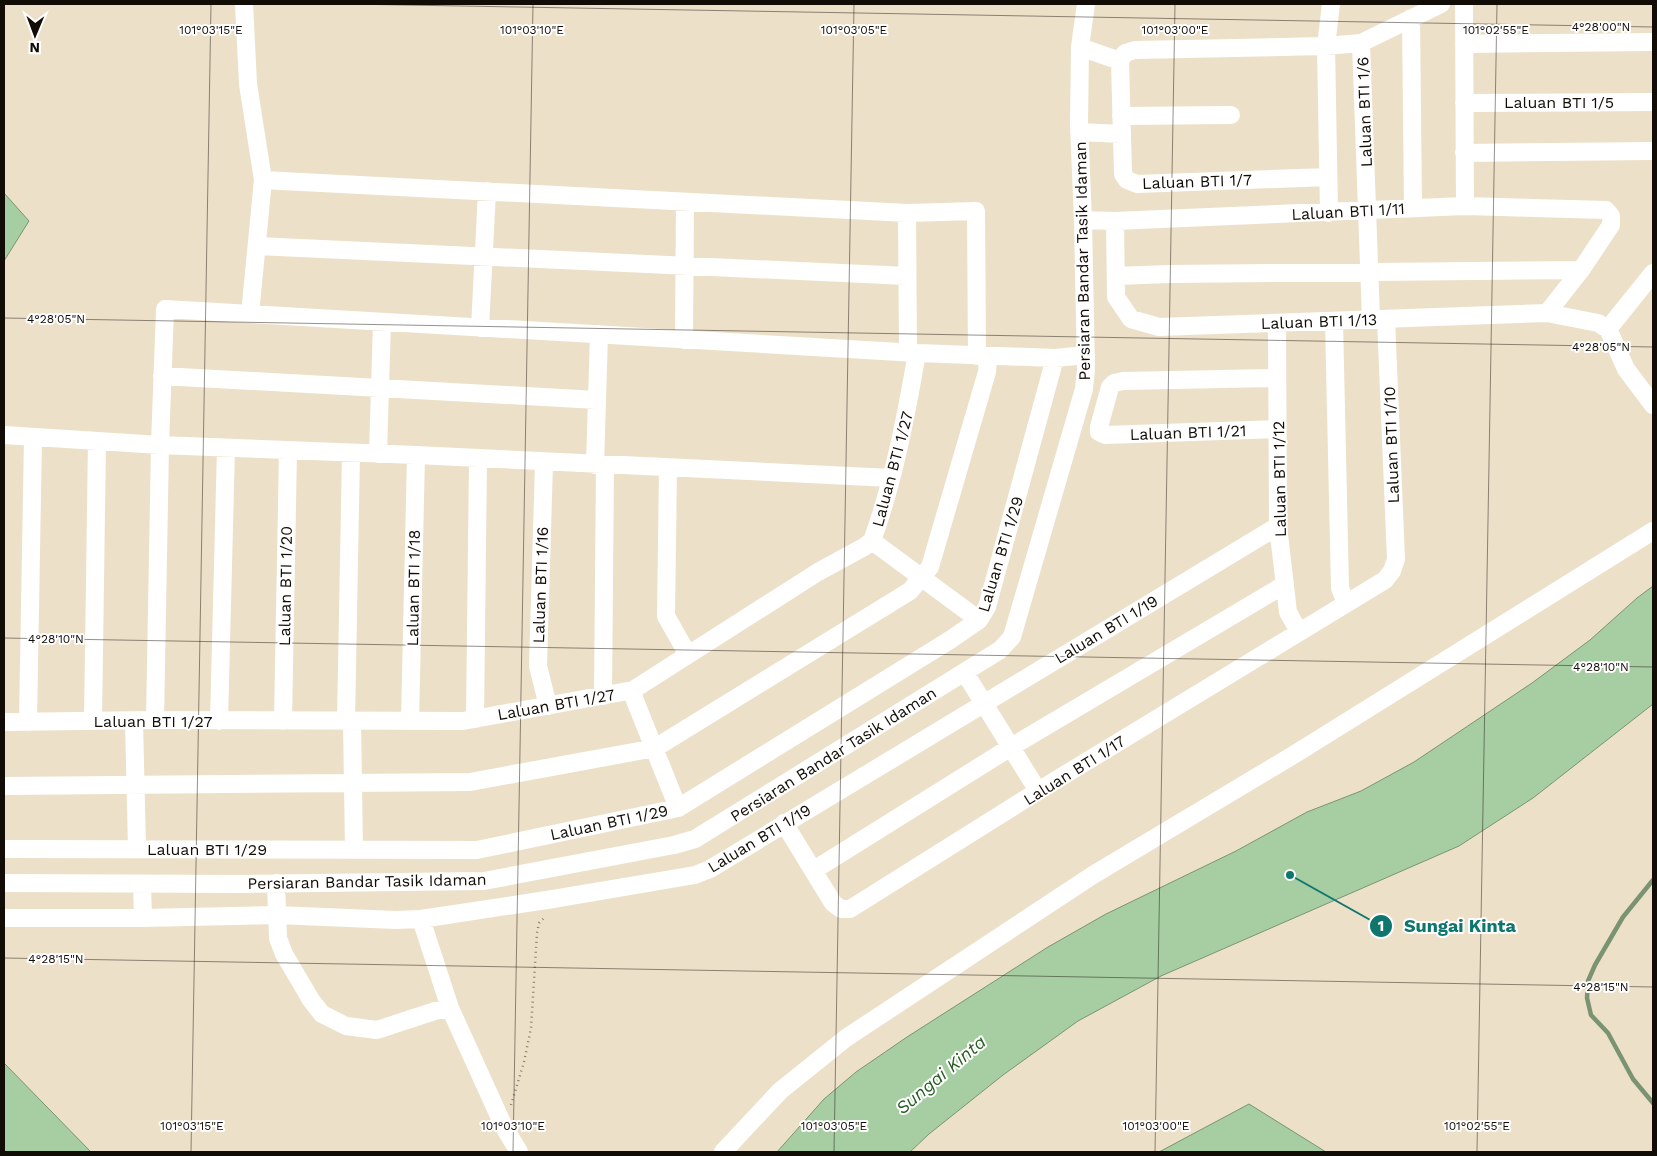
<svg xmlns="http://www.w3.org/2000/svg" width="1657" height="1156" viewBox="0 0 1657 1156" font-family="'Work Sans',sans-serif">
  <rect width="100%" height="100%" fill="#ede0c9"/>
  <path fill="#a7cea2" stroke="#7a9473" d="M 4,193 L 29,221 L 4,261 Z
    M 1653,586 L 1653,704 L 1533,798 L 1459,846 L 1161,976 L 1078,1021 L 1003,1075 L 929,1134 L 910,1152 L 777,1152 L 824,1099 L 856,1072 L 907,1037 L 1048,947 L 1106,914 L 1236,851 L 1307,812 L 1361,791 L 1414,762 L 1532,683 L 1590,640 L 1637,598 Z
    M 4,1063 L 91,1152 L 4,1152 Z
    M 1249,1104 L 1326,1152 L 1159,1152 Z"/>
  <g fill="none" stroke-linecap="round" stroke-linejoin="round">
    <path stroke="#7a9473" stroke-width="4.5" d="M 1653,880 L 1623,917 L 1595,965 L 1588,981 L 1587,998 L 1591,1015 L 1608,1033 L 1633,1079 L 1653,1103"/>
    <path stroke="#877e6e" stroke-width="2.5" stroke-dasharray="1 4" stroke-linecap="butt" d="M 511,1105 L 524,1062 L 531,1028 L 537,933 L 539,923 L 546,916"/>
    <path stroke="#fff" stroke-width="18" d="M 244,4 L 248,84 L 263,180 L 250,314
      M 1464,4 L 1465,206
      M 1411,18 L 1413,208
      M 1361,43 L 1371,319
      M 1464,44 L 1653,42
      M 1080,47 L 1120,61
      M 1464,103 L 1653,102
      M 1121,116 L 1231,115
      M 1079,132 L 1122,134
      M 1464,153 L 1653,151
      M 1328,177 L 1137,184 L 1127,180 L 1123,174 L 1120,61 L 1125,53 L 1135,50 L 1326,46 L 1361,43 L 1441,4
      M 263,180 L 907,213 L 976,211 L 977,356
      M 907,213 L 908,353
      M 1329,213 L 1326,46 L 1331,4
      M 1083,220 L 1115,221 L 1465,206 L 1606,210 L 1611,216 L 1611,225 L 1581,270 L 1547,313
      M 1115,221 L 1116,297 L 1131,319 L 1159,327 L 1547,313 L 1598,323 L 1608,329
      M 257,246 L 907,276
      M 1116,276 L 1170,274 L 1581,270
      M 1334,321 L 1340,588 L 1346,603
      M 1277,323 L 1278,526 L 1288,612 L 1299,632
      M 480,328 L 487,191
      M 1608,329 L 1626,369 L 1653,405
      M 1608,329 L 1653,273
      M 684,340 L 685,202
      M 162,376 L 597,400
      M 1277,378 L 1123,381 L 1114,383 L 1110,387 L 1099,427 L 1099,432 L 1105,435 L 1277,429
      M 4,435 L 160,445 L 416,455 L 891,478
      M 378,454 L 382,322
      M 544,463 L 538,666 L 548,706
      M 595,465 L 599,334
      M 668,468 L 666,616 L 688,655
      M 872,541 L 979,620
      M 965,673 L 1038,791
      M 633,690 L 634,698 L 678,808
      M 603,696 L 605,465
      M 475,719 L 478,459
      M 155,720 L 160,445 L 165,309 L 917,353 L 1055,358 L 1086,355
      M 93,721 L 97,441
      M 134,721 L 137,849
      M 219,721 L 226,448
      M 283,721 L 288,451
      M 346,721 L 351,453
      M 352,721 L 354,850
      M 410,721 L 416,455
      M 4,722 L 155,720 L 463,721 L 633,690 L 818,572 L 864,547 L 872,541 C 894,480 906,416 917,353
      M 28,722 L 33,438
      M 4,786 L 470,782 L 655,748 L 910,591 L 930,567 L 987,372 L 988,357
      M 784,823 L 833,903 L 841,909 L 850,909 L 1038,791 L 1385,580 L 1392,571 L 1396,559 L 1386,319
      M 4,849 L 477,850 L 678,808 L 950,640 L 979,620 L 987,607 L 1055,358
      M 814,870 L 1011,747 L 1284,585
      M 4,883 L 243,884 L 484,881 L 674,845 L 695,839 L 1000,650 L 1012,637 L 1084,389 L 1086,370 L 1083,220 L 1079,124 L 1080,47 L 1086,4
      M 276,883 L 278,938 L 284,954 L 311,1000 L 322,1014 L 346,1026 L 377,1030 L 435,1011 L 450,1008
      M 4,918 L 143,918 L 142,884
      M 143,918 L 277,915 L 396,920 L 421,919
      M 519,1152 L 504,1127 L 450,1008 L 421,919 L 553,899 L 695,875 L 710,869 L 1278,526
      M 723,1152 L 780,1091 L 846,1038 L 1093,875 L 1295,754 L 1653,531"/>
  </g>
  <path fill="none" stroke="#110c05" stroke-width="1" stroke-opacity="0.45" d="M 347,4 L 1653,27M 4,318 L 1653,347M 4,638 L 1653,667M 4,958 L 1653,987M 191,1152 L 211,4M 513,1152 L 533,4M 834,1152 L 854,4M 1155,1152 L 1175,4M 1477,1152 L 1497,4"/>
  <g text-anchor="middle" stroke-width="4" stroke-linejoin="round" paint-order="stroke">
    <g font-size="16" fill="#110c05" stroke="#fff">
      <text x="1559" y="108">Laluan BTI 1/5</text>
      <text transform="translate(1364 112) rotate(-92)" y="6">Laluan BTI 1/6</text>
      <text transform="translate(1197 181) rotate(-2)" y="6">Laluan BTI 1/7</text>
      <text transform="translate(1348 211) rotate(-3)" y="6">Laluan BTI 1/11</text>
      <text transform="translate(1082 261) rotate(-91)" y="6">Persiaran Bandar Tasik Idaman</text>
      <text transform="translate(1319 321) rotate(-2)" y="6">Laluan BTI 1/13</text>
      <text transform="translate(1188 432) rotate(-2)" y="6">Laluan BTI 1/21</text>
      <text transform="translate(1391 445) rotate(-92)" y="6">Laluan BTI 1/10</text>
      <text transform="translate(892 469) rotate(-75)" y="6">Laluan BTI 1/27</text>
      <text transform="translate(1279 479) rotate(-91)" y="6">Laluan BTI 1/12</text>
      <text transform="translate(1000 554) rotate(-73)" y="6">Laluan BTI 1/29</text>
      <text transform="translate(540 585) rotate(-88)" y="6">Laluan BTI 1/16</text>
      <text transform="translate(285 586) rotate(-89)" y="6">Laluan BTI 1/20</text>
      <text transform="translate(413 588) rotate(-89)" y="6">Laluan BTI 1/18</text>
      <text transform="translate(1106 629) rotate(-31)" y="6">Laluan BTI 1/19</text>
      <text transform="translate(556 704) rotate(-10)" y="6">Laluan BTI 1/27</text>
      <text x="153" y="727">Laluan BTI 1/27</text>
      <text transform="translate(833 754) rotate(-32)" y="6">Persiaran Bandar Tasik Idaman</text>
      <text transform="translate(1074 770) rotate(-32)" y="6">Laluan BTI 1/17</text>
      <text transform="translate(609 822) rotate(-12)" y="6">Laluan BTI 1/29</text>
      <text transform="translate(759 838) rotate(-31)" y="6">Laluan BTI 1/19</text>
      <text x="207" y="855">Laluan BTI 1/29</text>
      <text transform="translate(367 881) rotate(-1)" y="6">Persiaran Bandar Tasik Idaman</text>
    </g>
    <g font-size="18" font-style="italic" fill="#295d24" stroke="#fff">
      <text transform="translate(941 1075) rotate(-40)" y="6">Sungai Kinta</text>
    </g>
  </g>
  <g font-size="12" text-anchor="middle" fill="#110c05" stroke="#fff" stroke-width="4" stroke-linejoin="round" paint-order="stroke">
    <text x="1601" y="31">4°28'00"N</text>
    <text x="211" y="34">101°03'15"E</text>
    <text x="532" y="34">101°03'10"E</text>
    <text x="854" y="34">101°03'05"E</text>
    <text x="1175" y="34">101°03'00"E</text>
    <text x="1496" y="34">101°02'55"E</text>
    <text x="56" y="323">4°28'05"N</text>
    <text x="1601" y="351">4°28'05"N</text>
    <text x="56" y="643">4°28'10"N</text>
    <text x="1601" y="671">4°28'10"N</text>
    <text x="56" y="963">4°28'15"N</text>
    <text x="1601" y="991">4°28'15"N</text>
    <text x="192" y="1130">101°03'15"E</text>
    <text x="513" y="1130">101°03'10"E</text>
    <text x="834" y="1130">101°03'05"E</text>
    <text x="1156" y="1130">101°03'00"E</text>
    <text x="1477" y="1130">101°02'55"E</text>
  </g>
  <path fill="none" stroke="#0f766e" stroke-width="2" d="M1290 875L1381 926"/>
  <g fill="#0f766e" stroke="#fff" stroke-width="2">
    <circle cx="1290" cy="875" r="5"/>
    <circle cx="1381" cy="926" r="12"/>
  </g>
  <g font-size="15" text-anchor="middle" font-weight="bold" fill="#fff">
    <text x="1381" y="931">1</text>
  </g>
  <g font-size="18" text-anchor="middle" font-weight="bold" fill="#0f766e" stroke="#fff" stroke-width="4" stroke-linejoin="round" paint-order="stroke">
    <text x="1460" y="932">Sungai Kinta</text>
  </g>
  <rect width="1657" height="1156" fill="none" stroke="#110c05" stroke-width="10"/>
  <g transform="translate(35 35) rotate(181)" stroke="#ffffff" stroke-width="4" paint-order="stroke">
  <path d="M0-4L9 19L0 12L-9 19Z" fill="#110c05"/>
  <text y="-8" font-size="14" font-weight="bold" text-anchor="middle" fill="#110c05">N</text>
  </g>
</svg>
